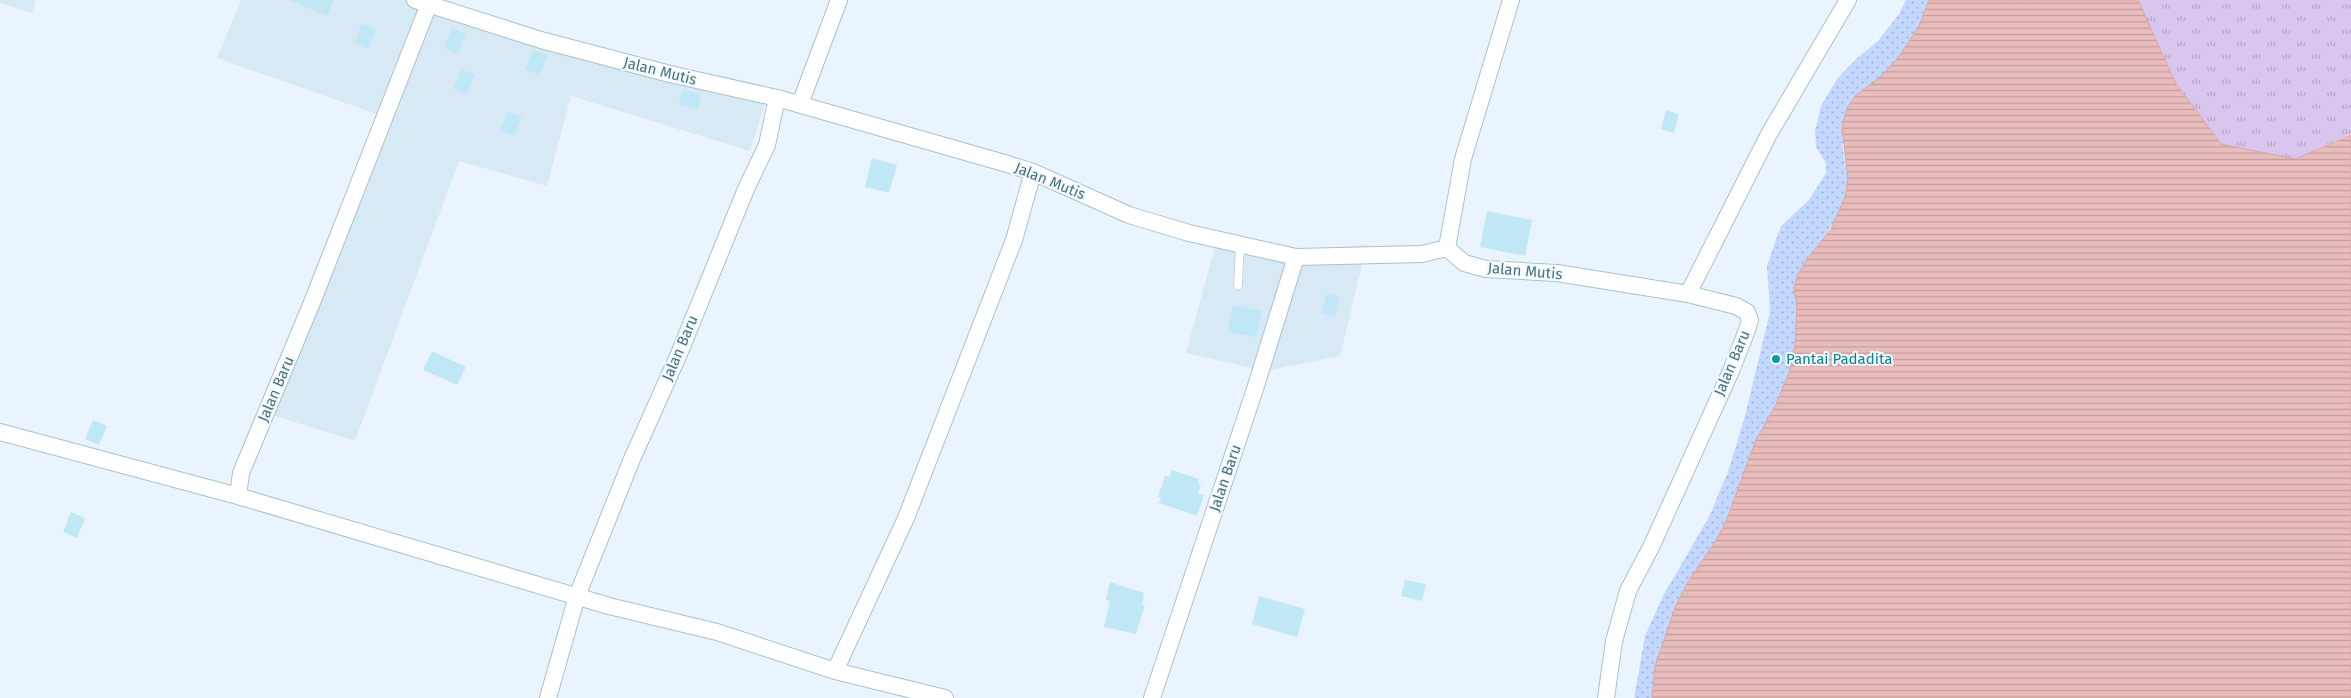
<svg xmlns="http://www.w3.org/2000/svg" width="2351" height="698" viewBox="0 0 2351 698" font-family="'Fira Sans',sans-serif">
  <defs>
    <pattern id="grass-tufts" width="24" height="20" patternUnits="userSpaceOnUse" patternTransform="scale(1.25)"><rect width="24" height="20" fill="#d9c6ee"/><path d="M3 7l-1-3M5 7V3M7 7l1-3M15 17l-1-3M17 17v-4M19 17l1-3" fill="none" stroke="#b2a5c6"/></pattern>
    <pattern id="sand-dots" width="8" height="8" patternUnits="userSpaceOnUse" patternTransform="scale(1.25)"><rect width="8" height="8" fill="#c3d8ff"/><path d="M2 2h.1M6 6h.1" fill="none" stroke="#a0b4d3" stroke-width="1.8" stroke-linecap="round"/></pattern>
    <pattern id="water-rules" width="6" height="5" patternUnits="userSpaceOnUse" patternTransform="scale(1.25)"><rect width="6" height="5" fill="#eabdbc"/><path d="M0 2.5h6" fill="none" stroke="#c09e9e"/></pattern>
  </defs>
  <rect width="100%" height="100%" fill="#eaf4fe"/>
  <path fill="#d8e9f6" d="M 0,0 L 36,0 L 32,13 L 0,3 Z
    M 241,0 L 431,0 L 482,16 L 760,92 L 764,107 L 750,151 L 571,96 L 547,186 L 459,161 L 355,441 L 269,414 L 388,118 L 217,58 Z
    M 1219,232 L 1292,253 L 1343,249 L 1367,244 L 1340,356 L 1265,371 L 1186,353 Z"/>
  <path fill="url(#grass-tufts)" d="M 2138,0 L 2351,0 L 2351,134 L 2295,159 L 2221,144 L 2176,84 Z"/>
  <path fill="url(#sand-dots)" d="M 1906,0 L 1929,0 L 1919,26 L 1898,58 L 1879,78 L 1842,144 L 1848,179 L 1845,197 L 1838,215 L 1820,244 L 1797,306 L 1795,346 L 1789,373 L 1776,404 L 1755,442 L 1727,519 L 1717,539 L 1688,582 L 1676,605 L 1655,666 L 1652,698 L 1634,698 L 1645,636 L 1663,596 L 1709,517 L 1729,469 L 1745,416 L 1770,312 L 1767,266 L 1773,248 L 1781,226 L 1809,200 L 1826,173 L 1826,163 L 1816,147 L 1815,131 L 1821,106 L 1837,79 L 1855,60 L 1878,41 L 1899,14 Z"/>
  <path fill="url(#water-rules)" stroke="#dda3a1" d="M 1929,0 L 2138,0 L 2176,84 L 2221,144 L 2295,159 L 2351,135 L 2351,698 L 1652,698 L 1655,666 L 1676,605 L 1688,582 L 1717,539 L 1727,519 L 1755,442 L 1776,404 L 1789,373 L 1795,345 L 1797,306 L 1794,288 L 1798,274 L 1807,259 L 1831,229 L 1845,197 L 1848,179 L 1842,127 L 1846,111 L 1855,96 L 1879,78 L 1898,58 L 1919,26 Z"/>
  <path fill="#bfe7f5" d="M 290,0 L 334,0 L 327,16 Z
    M 362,24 L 376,30 L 368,49 L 354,43 Z
    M 452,28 L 466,34 L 458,54 L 444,48 Z
    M 533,50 L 548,56 L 539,75 L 525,69 Z
    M 461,69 L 475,75 L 467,94 L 453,89 Z
    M 683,90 L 701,94 L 698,109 L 679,104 Z
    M 1666,110 L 1679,114 L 1674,133 L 1661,129 Z
    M 508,111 L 522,117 L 514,136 L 500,130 Z
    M 872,158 L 897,165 L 889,193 L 865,187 Z
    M 1487,211 L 1532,220 L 1525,256 L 1480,247 Z
    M 1327,293 L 1340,297 L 1335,317 L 1321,313 Z
    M 1233,305 L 1262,311 L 1256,337 L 1227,331 Z
    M 432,351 L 466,367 L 457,385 L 423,370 Z
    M 93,420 L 107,426 L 99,445 L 85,439 Z
    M 1172,470 L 1199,479 L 1198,483 L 1201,484 L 1198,493 L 1204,495 L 1197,516 L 1159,503 L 1161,498 L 1158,497 L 1165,476 L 1170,476 Z
    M 71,512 L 85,518 L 77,538 L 63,532 Z
    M 1405,580 L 1426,584 L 1422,601 L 1401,596 Z
    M 1110,582 L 1144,593 L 1142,605 L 1145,605 L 1136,634 L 1104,627 L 1110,601 L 1106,600 Z
    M 1259,596 L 1305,609 L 1297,637 L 1252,624 Z"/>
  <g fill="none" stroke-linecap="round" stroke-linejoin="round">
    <g stroke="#a8c2cd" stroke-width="9">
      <path id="lane" d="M 1238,285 L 1240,245"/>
    </g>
    <g stroke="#a8c2cd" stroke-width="18">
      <path id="street" d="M 415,0 L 541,40 L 670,74 L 777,98 L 1004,163 L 1033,172 L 1129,215 L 1189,233 L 1296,257 L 1422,254 L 1447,248
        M 800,104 L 839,0
        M 1447,248 L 1464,263 L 1486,269 L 1557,273 L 1688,294 L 1736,306 L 1747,312 L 1750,320 L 1747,330 L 1731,371 L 1652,545 L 1628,591 L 1614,641 L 1606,698
        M 1447,248 L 1463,159 L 1511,0
        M 1688,294 L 1769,134 L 1848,0
        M 0,432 L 238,496 L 609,606 L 717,632 L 835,671 L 945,698
        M 238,496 L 241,473 L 313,300 L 429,4
        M 835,671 L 906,518 L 1014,240 L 1033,172
        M 548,698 L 577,596 L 632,459 L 679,354 L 746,189 L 767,145 L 777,98
        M 1152,698 L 1255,389 L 1296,257"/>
    </g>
    <use href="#lane" stroke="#fff" stroke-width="8"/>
    <use href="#street" stroke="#fff" stroke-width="16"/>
  </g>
  <circle fill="#0f9aa8" stroke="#f2f9ff" stroke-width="2" cx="1776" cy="359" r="5"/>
  <g text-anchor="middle" stroke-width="4" stroke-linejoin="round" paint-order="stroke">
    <g font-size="15" fill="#4a717c" stroke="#f2f9ff">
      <text transform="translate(660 71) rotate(14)" y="5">Jalan Mutis</text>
      <text transform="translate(1050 181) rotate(22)" y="5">Jalan Mutis</text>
      <text transform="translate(1525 271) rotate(5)" y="5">Jalan Mutis</text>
      <text transform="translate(680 348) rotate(-67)" y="5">Jalan Baru</text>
      <text transform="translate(1732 363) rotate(-67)" y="5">Jalan Baru</text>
      <text transform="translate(276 389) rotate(-67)" y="5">Jalan Baru</text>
      <text transform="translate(1225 478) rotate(-71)" y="5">Jalan Baru</text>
    </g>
    <g font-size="15" fill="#0d838f" stroke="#f2f9ff" text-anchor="start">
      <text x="1786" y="364">Pantai Padadita</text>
    </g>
  </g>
</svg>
